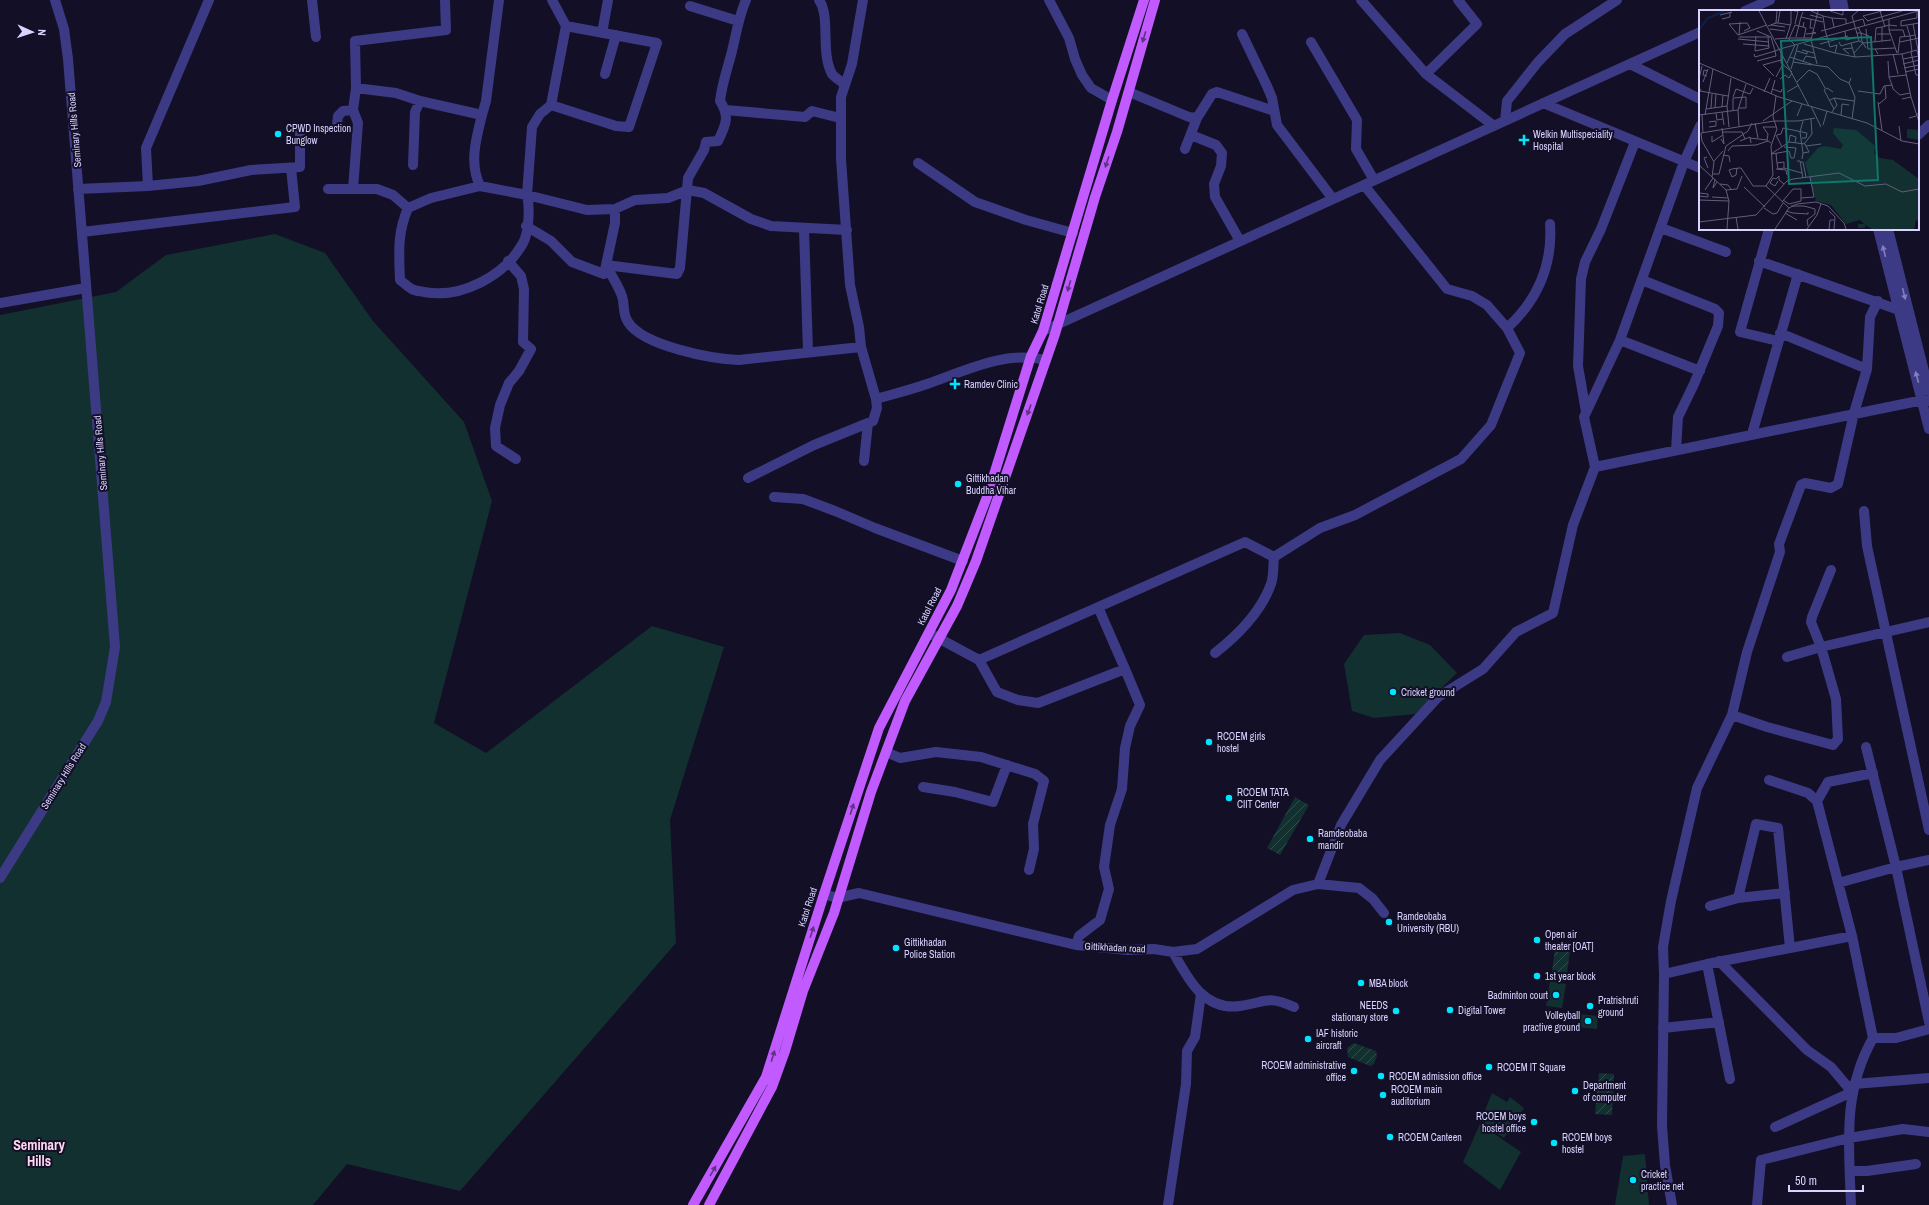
<svg xmlns="http://www.w3.org/2000/svg" width="1929" height="1205" viewBox="0 0 1929 1205" font-family="'Archivo Narrow',sans-serif">
  <defs>
    <pattern id="garden-furrows" width="10" height="10" patternUnits="userSpaceOnUse"><rect width="10" height="10" fill="#12302f"/><path d="M-1 1l2-2M0 10L10 0M9 11l2-2" fill="none" stroke="#344d4e"/></pattern>
  </defs>
  <rect width="100%" height="100%" fill="#130f26"/>
  <path fill="#12302f" d="M 275,234 L 325,253 L 373,321 L 464,422 L 492,501 L 434,723 L 486,753 L 652,626 L 724,647 L 670,820 L 676,943 L 460,1191 L 347,1164 L 313,1205 L 0,1205 L 0,315 L 116,292 L 166,255 Z
    M 1400,633 L 1430,645 L 1457,673 L 1415,714 L 1374,718 L 1352,711 L 1344,664 L 1364,635 Z
    M 1550,981 L 1566,984 L 1562,1008 L 1546,1006 Z
    M 1580,1014 L 1598,1016 L 1597,1029 L 1578,1027 Z
    M 1492,1093 L 1507,1102 L 1510,1097 L 1524,1108 L 1504,1138 L 1480,1122 Z
    M 1480,1124 L 1521,1152 L 1500,1190 L 1463,1162 Z
    M 1645,1154 L 1649,1205 L 1615,1205 L 1623,1156 Z"/>
  <path fill="url(#garden-furrows)" d="M 1295,797 L 1309,805 L 1280,855 L 1267,848 Z
    M 1555,949 L 1570,951 L 1566,981 L 1551,979 Z
    M 1354,1043 L 1376,1051 L 1377,1056 L 1374,1064 L 1370,1066 L 1348,1057 L 1347,1048 Z
    M 1599,1073 L 1614,1074 L 1612,1115 L 1595,1114 Z"/>
  <g fill="none" stroke-linecap="round" stroke-linejoin="round">
    <path stroke="#3d3a85" stroke-width="10" d="M 312,0 L 316,37
      M 445,0 L 446,30 L 355,41 L 356,88 L 396,93 L 420,101 L 482,115 L 486,101 L 499,0
      M 819,0 C 831,17 820,52 832,74 C 835,78 841,81 844,84
      M 1049,0 L 1069,38 L 1075,59 L 1082,75 L 1091,88 L 1112,100
      M 1361,0 L 1426,74
      M 1458,0 L 1477,24 L 1426,74 L 1494,126
      M 1834,0 L 1836,11
      M 1842,0 L 1844,11
      M 690,6 L 738,21
      M 1745,11 L 1770,0
      M 602,33 L 608,0
      M 1242,34 L 1267,86 L 1272,98 L 1277,125 L 1333,199
      M 1311,42 L 1357,120 L 1356,149 L 1374,180
      M 1630,64 L 1700,99
      M 605,74 L 616,35
      M 1129,92 L 1189,117 L 1197,118 L 1212,94 L 1217,92 L 1274,111
      M 1543,103 L 1700,168
      M 551,105 L 616,126 L 629,127 L 657,43 L 566,26
      M 726,110 L 805,117 L 812,111 L 840,118
      M 1505,121 L 1507,101 L 1538,62 L 1565,34 L 1617,0
      M 337,125 L 338,116 L 343,111 L 353,110
      M 1191,135 L 1216,145 L 1222,153 L 1221,166 L 1214,184 L 1215,197 L 1240,241
      M 1918,135 L 1929,125
      M 1185,149 L 1197,118
      M 918,163 L 975,202 L 1026,220 L 1073,233
      M 413,165 L 415,112 L 420,101
      M 148,186 L 146,148 L 209,0
      M 480,186 C 469,163 476,139 482,115
      M 78,189 L 148,186 L 198,181 L 251,170 L 300,167 L 300,129
      M 328,189 L 377,189 L 393,195 L 408,208 C 397,234 399,253 400,280 C 404,283 408,287 412,289 C 415,291 420,291 424,292 C 461,299 505,276 523,243 C 529,232 530,207 527,195 L 532,127 L 540,114 L 551,105 L 566,26 L 552,0
      M 353,189 L 358,123 L 353,110 L 356,88
      M 408,208 L 431,198 L 480,186 L 527,195 L 587,210 L 615,209 L 635,200 L 668,198 L 688,190 L 704,193 L 751,219 L 771,226 L 847,230
      M 615,209 L 615,223 L 606,265 L 677,274 L 680,268 L 688,178 L 704,150 L 706,142 L 718,141 C 726,125 730,116 720,101 C 722,84 727,70 731,55 C 736,36 738,18 746,0
      M 526,226 L 551,241 L 572,262 L 604,274 L 606,265 C 611,275 618,285 622,296 C 625,305 622,313 628,322 C 643,346 712,359 739,360 L 861,347
      M 1661,228 L 1726,252
      M 804,229 L 808,351
      M 1769,229 L 1740,332 L 1778,341
      M 1878,229 L 1929,429
      M 1888,229 L 1929,391
      M 82,232 L 295,207 L 291,168
      M 508,261 L 521,276 L 524,289 L 523,342 L 531,349 L 519,371 L 509,383 L 500,405 L 495,428 L 496,446 L 516,459
      M 1759,261 L 1899,310
      M 1642,280 L 1715,309 L 1719,313 L 1718,326 L 1694,384 L 1678,417 L 1676,450
      M 0,303 L 86,288
      M 1507,328 C 1537,301 1553,265 1550,224
      M 1043,331 L 1700,32
      M 1780,333 L 1867,369
      M 1620,340 L 1700,371
      M 876,399 C 893,394 910,390 927,384 C 965,371 1005,350 1046,360
      M 1586,412 L 1578,366 L 1581,279 L 1585,262 L 1601,229 L 1635,142
      M 1752,434 L 1798,274
      M 864,461 L 868,423
      M 1595,467 L 1923,400 L 1929,401
      M 748,478 L 814,445 L 873,421 L 877,408 L 876,399 L 861,347 L 859,327 L 850,285 L 841,159 L 841,97 L 852,64 L 863,0
      M 774,497 L 803,499 L 835,511 L 875,528 L 963,561
      M 1864,511 L 1867,546 L 1929,830
      M 1274,557 L 1320,528 L 1355,515 L 1461,459 L 1491,425 L 1520,353 L 1507,328 L 1487,305 L 1472,296 L 1447,289 L 1364,185
      M 929,633 L 979,660 L 1245,542 L 1274,557 C 1273,565 1274,576 1271,584 C 1261,612 1238,635 1215,653
      M 1787,657 L 1821,647 L 1811,622 L 1812,617 L 1831,570
      M 979,660 L 997,692 L 1018,700 L 1038,703 L 1125,669 L 1098,607
      M 1732,715 L 1747,652 L 1780,552 L 1779,544 L 1801,485 L 1805,483 L 1831,488 L 1838,484 L 1854,413 L 1867,369 L 1870,317 L 1878,301
      M 886,752 L 900,758 L 936,752 L 981,757 L 1035,774 L 1044,781 L 1033,824 L 1034,849 L 1029,870
      M 1769,780 L 1808,793 L 1817,801 L 1852,936
      M 923,787 L 955,792 L 993,802 L 1007,765
      M 1817,801 L 1828,782 L 1873,773
      M 1929,860 L 1896,867 L 1929,1022
      M 0,878 L 98,721 L 106,702 L 115,647 L 68,59 L 64,29 L 55,0
      M 1838,883 L 1896,867 L 1866,747
      M 1318,884 L 1341,825 L 1380,760 L 1438,697 L 1483,669 L 1516,632 L 1553,613 L 1573,525 L 1595,467 L 1584,417 L 1620,340 L 1684,162 L 1700,126
      M 824,894 L 837,898 L 859,893 L 1076,945 L 1128,950 L 1154,949 L 1173,952 L 1197,949 L 1293,890 L 1318,884 L 1359,888 L 1373,899 L 1384,913
      M 1738,898 L 1785,893
      M 1710,906 L 1738,898 L 1756,824 L 1778,828 L 1790,948
      M 1076,945 L 1079,936 L 1100,920 L 1109,889 L 1104,867 L 1110,825 L 1122,789 L 1125,748 L 1130,726 L 1140,705 L 1125,669
      M 1173,952 C 1188,979 1204,1011 1240,1006 C 1267,1002 1267,995 1294,1007
      M 1719,961 L 1807,1050 L 1831,1067 L 1852,1092 L 1775,1127
      M 1707,964 L 1730,1079
      M 1664,974 L 1663,947 L 1671,901 L 1697,788 L 1732,715 L 1767,727 L 1833,745 L 1838,739 L 1836,699 L 1821,647 L 1929,622
      M 1663,1028 L 1719,1022
      M 1854,1084 L 1929,1078
      M 1850,1171 L 1867,1171 L 1916,1164
      M 1168,1205 L 1186,1084 L 1187,1051 L 1195,1037 L 1201,994
      M 1672,1205 L 1665,1165 L 1662,1126 L 1664,974 L 1707,964 L 1852,936 L 1873,1038
      M 1757,1205 L 1761,1160 L 1849,1138 L 1903,1129 L 1929,1132
      M 1851,1205 C 1849,1145 1842,1093 1873,1038 L 1896,1038 L 1929,1029"/>
    <path stroke="#c25bff" stroke-width="10" d="M 693,1205 L 766,1077 L 824,894 L 879,728 L 951,590 L 987,497 L 1031,356 L 1043,331 L 1112,100 L 1144,0
      M 709,1205 L 772,1087 L 785,1051 L 803,991 L 834,913 L 871,792 L 905,701 L 957,606 L 976,561 L 1055,334 L 1095,197 L 1117,132 L 1155,0"/>
  </g>
  <defs><path id="oneway-solid" d="M-6-.8H1V-3.2L6.5 0L1 3.2V.8H-6Z"/></defs>
  <g fill="#623188">
    <use href="#oneway-solid" transform="translate(1144 37) rotate(107)"/>
    <use href="#oneway-solid" transform="translate(1107 162) rotate(108)"/>
    <use href="#oneway-solid" transform="translate(1069 286) rotate(106)"/>
    <use href="#oneway-solid" transform="translate(1029 410) rotate(110)"/>
    <use href="#oneway-solid" transform="translate(852 809) rotate(-72)"/>
    <use href="#oneway-solid" transform="translate(812 932) rotate(-72)"/>
    <use href="#oneway-solid" transform="translate(773 1056) rotate(-73)"/>
    <use href="#oneway-solid" transform="translate(713 1171) rotate(-60)"/>
  </g>
  <g fill="#837fbc">
    <use href="#oneway-solid" transform="translate(1884 251) rotate(-104)"/>
    <use href="#oneway-solid" transform="translate(1904 294) rotate(76)"/>
    <use href="#oneway-solid" transform="translate(1917 377) rotate(-105)"/>
  </g>
  <g fill="#00e5ff" stroke="#130f26" stroke-width="1.5">
    <circle cx="278" cy="134" r="4"/>
    <path d="M1522 134h4v4h4v4h-4v4h-4v-4h-4v-4h4z"/>
    <path d="M953 378h4v4h4v4h-4v4h-4v-4h-4v-4h4z"/>
    <circle cx="958" cy="484" r="4"/>
    <circle cx="1393" cy="692" r="4"/>
    <circle cx="1209" cy="742" r="4"/>
    <circle cx="1229" cy="798" r="4"/>
    <circle cx="1310" cy="839" r="4"/>
    <circle cx="1389" cy="922" r="4"/>
    <circle cx="1537" cy="940" r="4"/>
    <circle cx="896" cy="948" r="4"/>
    <circle cx="1537" cy="976" r="4"/>
    <circle cx="1361" cy="983" r="4"/>
    <circle cx="1556" cy="995" r="4"/>
    <circle cx="1590" cy="1006" r="4"/>
    <circle cx="1450" cy="1010" r="4"/>
    <circle cx="1396" cy="1011" r="4"/>
    <circle cx="1588" cy="1021" r="4"/>
    <circle cx="1308" cy="1039" r="4"/>
    <circle cx="1489" cy="1067" r="4"/>
    <circle cx="1354" cy="1071" r="4"/>
    <circle cx="1381" cy="1076" r="4"/>
    <circle cx="1575" cy="1091" r="4"/>
    <circle cx="1383" cy="1095" r="4"/>
    <circle cx="1534" cy="1122" r="4"/>
    <circle cx="1390" cy="1137" r="4"/>
    <circle cx="1554" cy="1143" r="4"/>
    <circle cx="1633" cy="1180" r="4"/>
  </g>
  <g text-anchor="middle" stroke-width="4" stroke-linejoin="round" paint-order="stroke">
    <g font-size="10" fill="#d9d4ff" stroke="#130f26" text-anchor="start">
      <text x="286" y="132">CPWD Inspection<tspan x="286" dy="12">Bunglow</tspan></text>
      <text x="1533" y="138">Welkin Multispeciality<tspan x="1533" dy="12">Hospital</tspan></text>
      <text x="964" y="388">Ramdev Clinic</text>
      <text x="966" y="482">Gittikhadan<tspan x="966" dy="12">Buddha Vihar</tspan></text>
      <text x="1401" y="696">Cricket ground</text>
      <text x="1217" y="740">RCOEM girls<tspan x="1217" dy="12">hostel</tspan></text>
      <text x="1237" y="796">RCOEM TATA<tspan x="1237" dy="12">CIIT Center</tspan></text>
      <text x="1318" y="837">Ramdeobaba<tspan x="1318" dy="12">mandir</tspan></text>
      <text x="1397" y="920">Ramdeobaba<tspan x="1397" dy="12">University (RBU)</tspan></text>
      <text x="1545" y="938">Open air<tspan x="1545" dy="12">theater [OAT]</tspan></text>
      <text x="904" y="946">Gittikhadan<tspan x="904" dy="12">Police Station</tspan></text>
      <text x="1545" y="980">1st year block</text>
      <text x="1369" y="987">MBA block</text>
      <text x="1548" y="999" text-anchor="end">Badminton court</text>
      <text x="1598" y="1004">Pratrishruti<tspan x="1598" dy="12">ground</tspan></text>
      <text x="1388" y="1009" text-anchor="end">NEEDS<tspan x="1388" dy="12">stationary store</tspan></text>
      <text x="1458" y="1014">Digital Tower</text>
      <text x="1580" y="1019" text-anchor="end">Volleyball<tspan x="1580" dy="12">practive ground</tspan></text>
      <text x="1316" y="1037">IAF historic<tspan x="1316" dy="12">aircraft</tspan></text>
      <text x="1346" y="1069" text-anchor="end">RCOEM administrative<tspan x="1346" dy="12">office</tspan></text>
      <text x="1497" y="1071">RCOEM IT Square</text>
      <text x="1389" y="1080">RCOEM admission office</text>
      <text x="1583" y="1089">Department<tspan x="1583" dy="12">of computer</tspan></text>
      <text x="1391" y="1093">RCOEM main<tspan x="1391" dy="12">auditorium</tspan></text>
      <text x="1526" y="1120" text-anchor="end">RCOEM boys<tspan x="1526" dy="12">hostel office</tspan></text>
      <text x="1398" y="1141">RCOEM Canteen</text>
      <text x="1562" y="1141">RCOEM boys<tspan x="1562" dy="12">hostel</tspan></text>
      <text x="1641" y="1178">Cricket<tspan x="1641" dy="12">practice net</tspan></text>
    </g>
    <g font-size="10" fill="#d9d4ff" stroke="#130f26">
      <text transform="translate(74 130) rotate(-95)" y="4">Seminary Hills Road</text>
      <text transform="translate(1039 304) rotate(-73)" y="4">Katol Road</text>
      <text transform="translate(100 453) rotate(-95)" y="4">Seminary Hills Road</text>
      <text transform="translate(929 606) rotate(-63)" y="4">Katol Road</text>
      <text transform="translate(63 776) rotate(-58)" y="4">Seminary Hills Road</text>
      <text transform="translate(807 907) rotate(-72)" y="4">Katol Road</text>
      <text transform="translate(1115 947) rotate(3)" y="4">Gittikhadan road</text>
    </g>
    <g font-size="14" font-weight="bold" fill="#ffd6f0" stroke="#130f26">
      <text x="39" y="1150">Seminary<tspan x="39" dy="16">Hills</tspan></text>
    </g>
  </g>
  <g transform="translate(1699 10)">
    <rect width="220" height="220" fill="#130f26"/>
    <path d="M 135,118 L 157,120 L 176,136 L 175,144 L 181,148 L 194,150 L 220,169 L 220,211 L 217,210 L 215,219 L 173,219 L 166,215 L 166,218 L 159,218 L 159,214 L 165,214 L 161,210 L 147,214 L 132,195 L 117,191 L 106,153 L 119,138 L 125,136 L 142,139 L 144,135 L 134,123 ZM 208,119 L 220,120 L 220,130 L 208,128 Z" fill="#12302f"/>
    <path fill="none" stroke="#0c2248" stroke-width="2" d="M 0,20 L 9,8 L 25,1"/>
    <path fill="none" stroke="#625e7d" stroke-width="1" d="M 60,1 L 110,96M 95,1 L 99,1 L 96,14M 112,1 L 124,6M 131,1 L 144,5 L 144,1M 181,1 L 186,17M 218,1 L 218,8 L 202,11 L 202,16 L 220,13M 104,2 L 102,7 L 124,12M 21,5 L 33,2M 111,5 L 123,8M 23,9 L 31,7 L 31,3M 112,9 L 111,18 L 114,18M 168,11 L 203,1M 169,11 L 164,6 L 183,1M 76,13 L 79,13 L 81,1M 79,13 L 92,15M 30,14 L 39,25 L 68,15M 30,14 L 48,13 L 51,18 L 45,21M 214,14 L 219,40M 72,15 L 86,17M 69,16 L 77,13 L 78,1M 198,16 L 190,15 L 190,20 L 204,20 L 206,27M 104,17 L 107,18 L 105,28M 135,17 L 133,8 L 147,9 L 147,14M 159,17 L 162,23 L 170,26M 71,19 L 86,21M 167,19 L 169,39 L 176,39M 190,20 L 198,43M 58,21 L 72,27M 122,21 L 126,20 L 124,6 L 133,8M 146,21 L 147,30 L 159,27 L 160,31 L 165,33 L 192,30M 158,23 L 162,23 L 163,32M 107,24 L 117,23 L 113,22M 178,24 L 191,24M 40,25 L 41,12M 57,26 L 56,41 L 70,38 L 69,27M 40,27 L 71,27M 72,27 L 76,41 L 81,39M 97,27 L 102,7M 159,27 L 153,6 L 159,1M 91,28 L 112,28M 39,29 L 70,32M 76,29 L 89,28 L 96,35 L 88,53M 87,29 L 92,13 L 92,1M 90,29 L 96,15 L 104,17 L 105,12M 160,31 L 152,33 L 156,47 L 203,44M 183,31 L 183,17 L 190,15 L 190,9M 140,32 L 142,36 L 152,33M 176,32 L 177,18 L 183,17M 201,32 L 220,28M 44,34 L 70,36M 105,34 L 136,43M 121,34 L 149,26M 81,39 L 219,1M 103,40 L 115,43M 98,41 L 108,44 L 108,41M 82,42 L 82,53 L 93,62M 212,42 L 217,65 L 220,65M 213,42 L 211,26 L 216,25M 155,43 L 164,33 L 167,38M 199,43 L 201,27 L 211,26 L 208,16M 55,44 L 56,47 L 76,41 L 77,46 L 58,51M 150,44 L 144,39 L 153,38M 179,44 L 176,39 L 196,38M 194,44 L 199,64M 91,47 L 115,55 L 129,57 L 141,69 L 150,73M 156,47 L 136,43 L 138,35 L 131,37 L 126,20 L 164,9 L 166,16M 204,49 L 220,46M 104,51 L 107,46 L 117,48M 189,51 L 190,67M 94,52 L 113,55M 0,53 L 80,87 L 168,113 L 203,131 L 220,134M 118,54 L 112,30 L 119,1M 204,54 L 220,50M 205,58 L 220,55M 92,59 L 99,35M 206,62 L 220,59M 8,66 L 4,65 L 5,60 L 9,61M 75,66 L 64,55 L 82,50M 77,67 L 84,54M 152,68 L 150,73 L 156,87 L 153,109M 0,69 L 3,56M 81,69 L 86,65 L 90,68 L 93,63M 4,72 L 9,59M 98,72 L 110,60 L 118,64 L 126,78M 193,75 L 190,67 L 207,65M 2,79 L 1,81 L 29,86M 73,79 L 82,82 L 83,79M 159,81 L 181,84 L 185,76 L 193,75 L 194,79 L 201,85 L 211,83M 65,82 L 71,68M 88,82 L 100,75M 72,84 L 76,70M 34,87 L 37,79 L 51,84 L 54,78M 212,87 L 203,44 L 218,40 L 220,49M 135,88 L 155,91M 203,89 L 212,87 L 220,112M 131,90 L 135,88 L 138,95 L 135,99M 179,92 L 183,120M 180,94 L 187,88 L 186,76M 112,96 L 122,117M 23,97 L 24,85M 12,98 L 13,84M 16,98 L 17,84M 7,99 L 28,96M 39,100 L 40,116M 34,101 L 34,88 L 47,87 L 47,98 L 39,98M 23,102 L 25,115M 133,102 L 135,99 L 125,80 L 128,78 L 134,82M 17,103 L 18,110 L 24,109M 0,105 L 39,100 L 47,74M 3,105 L 4,123M 6,105 L 14,59M 142,105 L 143,94 L 150,95M 98,106 L 103,94M 210,108 L 217,106 L 220,102M 64,111 L 93,91M 76,111 L 99,111 L 116,108M 104,111 L 101,122 L 104,143M 10,112 L 17,111 L 17,116 L 10,117M 56,113 L 59,128M 124,115 L 128,101M 200,116 L 202,131M 30,117 L 28,96 L 32,68M 24,122 L 43,122 L 46,129M 77,125 L 83,137M 78,125 L 82,124 L 84,118 L 108,123 L 107,128 L 103,128M 13,126 L 13,132 L 24,125M 51,128 L 68,130M 22,129 L 25,134 L 23,118M 41,131 L 51,127 L 52,133M 90,132 L 91,125 L 97,127 L 96,133M 72,133 L 68,130 L 69,124 L 64,117 L 77,117M 105,134 L 113,124 L 112,109M 107,136 L 122,134M 29,141 L 33,136 L 57,135 L 69,131M 77,143 L 78,153 L 85,152 L 85,158 L 79,159 L 78,153M 72,144 L 90,132 L 106,134 L 110,142 L 104,143 L 103,149M 73,144 L 90,141 L 92,148 L 95,148 L 97,138 L 85,137M 24,145 L 30,146 L 31,152M 8,147 L 5,148 L 9,158M 15,151 L 24,141M 98,151 L 101,151 L 104,168M 101,152 L 104,152 L 107,167M 0,155 L 27,180 L 30,191 L 28,219M 38,158 L 37,165 L 33,167 L 30,160 L 33,159 L 40,158 L 42,158 L 54,176 L 67,176M 85,158 L 103,163M 77,159 L 87,160 L 88,165M 14,164 L 20,164 L 27,136 L 49,121 L 53,113M 13,167 L 15,152 L 3,131 L 2,123 L 75,111M 16,169 L 14,178 L 18,172M 77,169 L 74,168 L 71,173 L 76,176 L 79,171M 77,169 L 80,166 L 80,170 L 85,174M 21,174 L 29,175 L 32,179M 45,177 L 66,197M 6,180 L 14,168M 27,180 L 38,179 L 43,166M 0,183 L 9,184 L 9,187 L 0,186M 13,187 L 29,188M 102,188 L 115,187 L 111,167M 0,190 L 30,191M 83,192 L 94,179 L 102,179 L 102,191 L 90,194 L 84,190M 92,196 L 105,196 L 116,199 L 116,204 L 108,210 L 109,216M 65,198 L 74,204 L 78,203 L 84,193M 90,198 L 98,194 L 117,192 L 129,196 L 145,213 L 147,219M 87,201 L 94,203 L 109,204 L 109,202M 130,201 L 136,207 L 135,219M 86,203 L 98,210M 37,207 L 39,219M 0,212 L 57,205 L 88,171 L 94,169 L 140,163 L 166,176 L 187,174 L 203,182 L 220,179M 76,219 L 90,198 L 67,176 L 74,165 L 72,136 L 78,119 L 74,107 L 77,86M 108,219 L 118,205 L 122,194M 130,219 L 131,210 L 135,210"/>
    <path fill="#0f766e" fill-opacity="0.15" stroke="#0f766e" stroke-width="2" d="M 172,27 L 179,170 L 90,174 L 82,31 Z"/>
    <rect width="220" height="220" fill="none" stroke="#d9d4ff" stroke-width="2"/>
  </g>
  <g transform="translate(32 32) rotate(93)" stroke="#130f26" stroke-width="3" paint-order="stroke">
  <path d="M0-3L7 15L0 10L-7 15Z" fill="#d9d4ff"/>
  <text y="-6" font-size="11" font-weight="bold" text-anchor="middle" fill="#d9d4ff">N</text>
  </g>
  <path d="M1789 1185v6h74v-6" fill="none" stroke="#d9d4ff" stroke-width="2"/>
  <text x="1795" y="1185" font-size="12" fill="#d9d4ff" stroke="#130f26" stroke-width="3" paint-order="stroke">50 m</text>
</svg>
